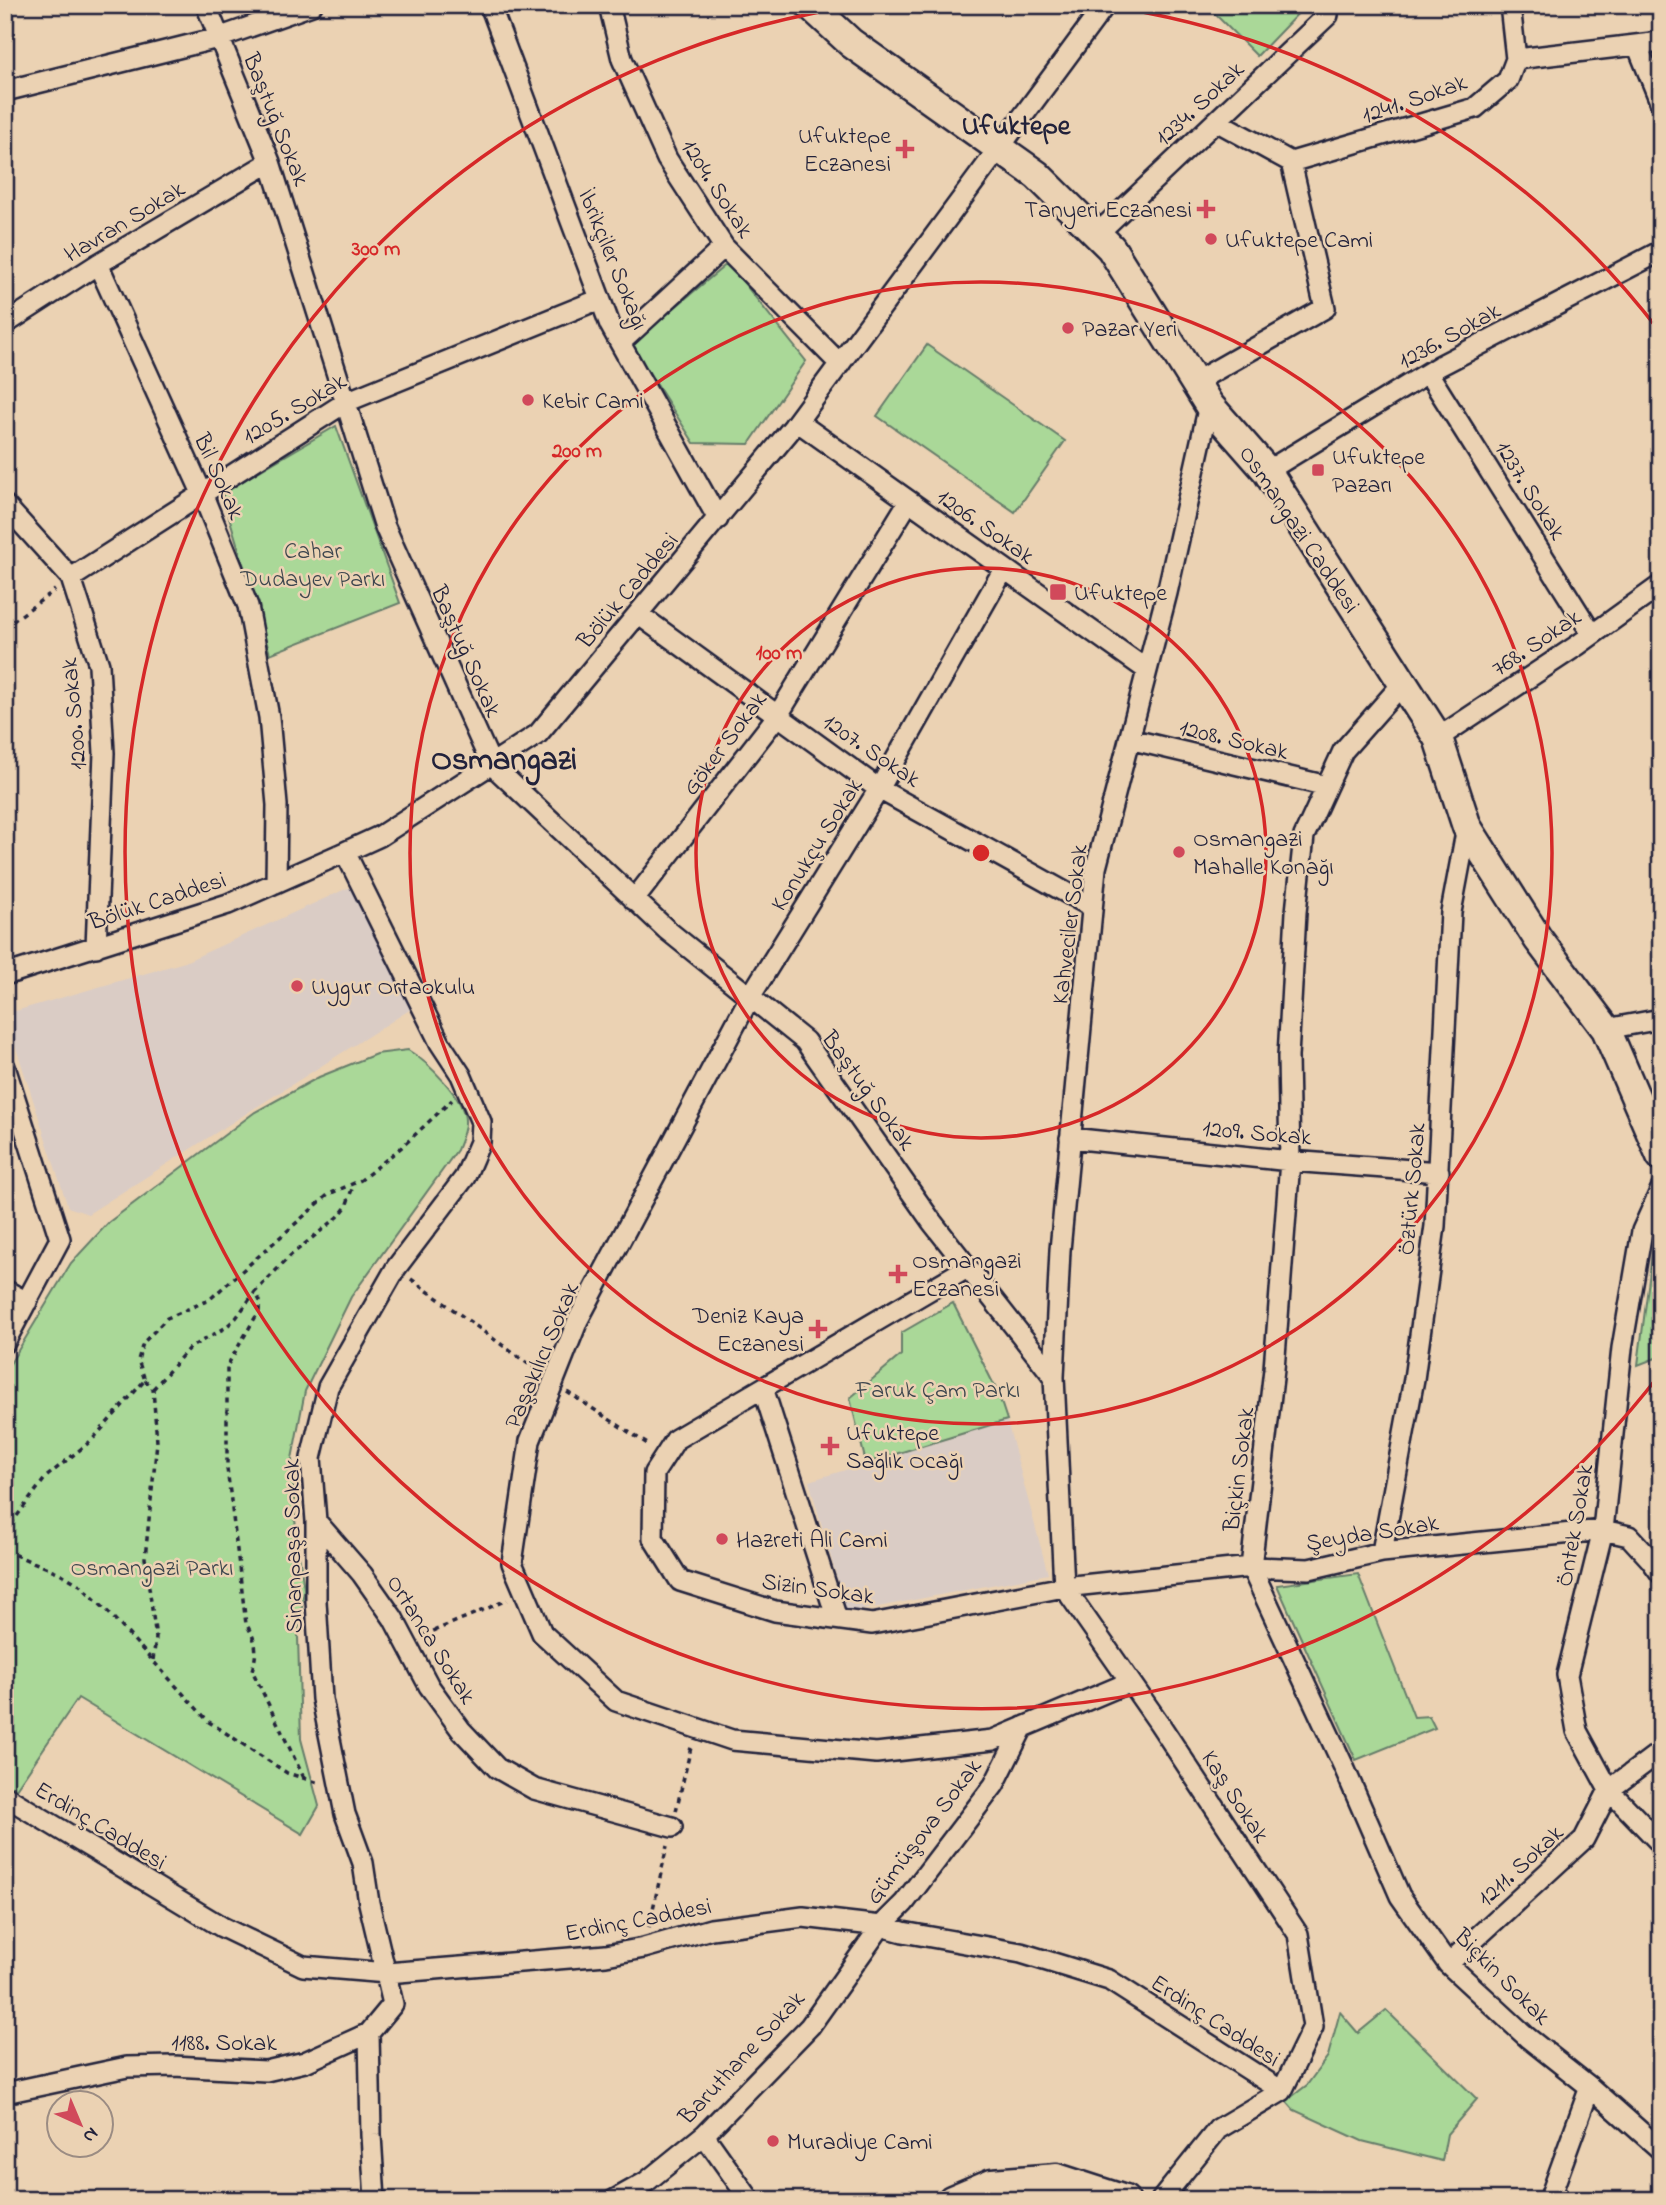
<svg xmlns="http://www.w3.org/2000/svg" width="1666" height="2205" viewBox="0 0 1666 2205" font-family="'Indie Flower',sans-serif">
  <rect width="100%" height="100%" fill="#ebd2b3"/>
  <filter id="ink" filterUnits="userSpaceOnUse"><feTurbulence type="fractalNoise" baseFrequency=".0143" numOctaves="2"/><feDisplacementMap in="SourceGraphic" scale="14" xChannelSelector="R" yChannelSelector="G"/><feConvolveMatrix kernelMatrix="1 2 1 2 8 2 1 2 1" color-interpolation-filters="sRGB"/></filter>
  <g filter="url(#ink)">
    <path fill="#daccc5" d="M 350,887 L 411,1009 L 88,1214 L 68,1207 L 5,1014 L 185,962 Z
      M 1007,1421 L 1048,1574 L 847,1613 L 809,1481 Z"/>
    <path fill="#aad898" stroke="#667d6a" stroke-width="2" d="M 1206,5 L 1306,5 L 1257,56 Z
      M 728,263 L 806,361 L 749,444 L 694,443 L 631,344 Z
      M 927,345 L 1065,441 L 1015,512 L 877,416 Z
      M 336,426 L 400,603 L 270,654 L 222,493 Z
      M 408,1050 C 426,1061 467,1099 465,1123 C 465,1132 460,1142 457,1150 L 351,1297 L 305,1391 L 292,1459 L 296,1534 L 304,1589 L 298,1637 L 301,1739 L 319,1806 L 303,1834 L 78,1698 L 16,1789 L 5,1783 L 5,1372 L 71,1263 L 109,1222 L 255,1112 L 319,1077 L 376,1054 Z
      M 1655,1232 L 1661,1232 L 1661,1356 L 1638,1365 Z
      M 953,1303 L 998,1393 L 1007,1420 L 866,1463 L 850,1398 L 901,1355 L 901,1333 Z
      M 1358,1574 L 1414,1717 L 1429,1716 L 1435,1728 L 1356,1760 L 1277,1585 Z
      M 1386,2010 L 1477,2099 L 1447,2134 L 1442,2161 L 1362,2141 L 1294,2110 L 1286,2101 L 1307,2085 L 1328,2056 L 1340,2012 L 1358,2033 Z"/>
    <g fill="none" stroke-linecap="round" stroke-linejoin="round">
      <g stroke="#22223b" stroke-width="24">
        <path id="street" d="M 206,5 L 270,162 L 385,527 L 491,764 L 667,930 L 805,1041 L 932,1222 L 1054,1377
          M 490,5 L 610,325 L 718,519
          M 609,5 L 622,59 L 667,159 L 724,247 L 840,364
          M 1510,5 L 1516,59
          M 1637,45 L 1661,104
          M 5,91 L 218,38 L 312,5
          M 1216,121 L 1291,162 L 1475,108 L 1508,80 L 1516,59 L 1661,42
          M 1097,234 L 1328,15 L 1328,5
          M 98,264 L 202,493 L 248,606 L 269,717 L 277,805 L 276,883
          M 5,324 L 98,264 L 270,162
          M 620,343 L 724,247
          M 1428,373 L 1592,634
          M 1195,382 L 1325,308 L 1291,162
          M 798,422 L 1147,670
          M 1267,471 L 1439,366 L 1661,251
          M 5,505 L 71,578 L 99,665 L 104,753 L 96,947
          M 1004,569 L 879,789 L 750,997 L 578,1320 L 530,1441 L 512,1563 L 542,1633 L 616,1701 L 732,1740 L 876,1753 L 993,1740 L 1130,1682
          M 71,578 L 346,402 L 600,299
          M 638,614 L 879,789 L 1092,907
          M 1404,682 L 1343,751 L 1304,836 L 1296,912 L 1288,1057 L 1290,1161 L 1274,1369 L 1251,1567 L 1343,1765 L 1400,1896 L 1448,1964 L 1528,2038 L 1590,2087 L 1661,2150
          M 1438,738 L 1578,645 L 1661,585
          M 1129,739 L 1327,786
          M 634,900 L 778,715 L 909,501
          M 5,975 L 228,904 L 345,852 L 380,836 L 538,734 L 793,427 L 1105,5
          M 1606,1029 L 1661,1019
          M 5,1067 L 60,1239 L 5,1342
          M 1070,1138 L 1290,1161 L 1439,1172
          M 1661,1189 L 1642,1231 L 1622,1348 L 1603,1530 L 1567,1675 L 1577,1731 L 1609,1790 L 1661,1844
          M 967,1268 L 676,1439 L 654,1473 L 653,1538 L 680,1581 L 775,1611 L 872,1624 L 1064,1587 L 1251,1567 L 1309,1569 L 1382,1552 L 1603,1530 L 1629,1536 L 1650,1559 L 1661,1574
          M 5,1290 L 27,1302
          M 763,1388 L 837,1619
          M 316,1521 L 362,1574 L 393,1618 L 429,1686 L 461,1730 L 497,1768 L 534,1789 L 672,1827
          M 1382,1552 L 1414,1379 L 1435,1226 L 1451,912 L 1467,827
          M 5,1796 L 222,1927 L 303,1966 L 387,1973 L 606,1955 L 644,1948 L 711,1929 L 803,1917 L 881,1926 L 903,1932 L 1021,1953 L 1109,1980 L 1282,2091
          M 1448,1964 L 1584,1839 L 1609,1790 L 1661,1751
          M 369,2033 L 371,2135 L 375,2200
          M 5,2093 L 127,2067 L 174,2066 L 266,2071 L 305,2062 L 369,2033 L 393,2004 L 369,1903 L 363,1863 L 345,1814 L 322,1699 L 316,1601 L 316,1521 L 311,1458 L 328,1387 L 396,1268 L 465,1177 L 480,1142 L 481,1122 L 461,1075 L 440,1043 L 345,852
          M 704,2135 L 750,2200
          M 614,2200 L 646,2182 L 704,2135 L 810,2026 L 881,1926 L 904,1903 L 994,1785 L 1023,1727
          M 1161,2200 L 1218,2129 L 1282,2091 L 1313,2027 L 1298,1934 L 1159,1723 L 1064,1587 L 1054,1377 L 1060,1250 L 1096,868 L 1167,593 L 1209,405
          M 1549,2200 L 1590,2087"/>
      </g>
      <g stroke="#22223b" stroke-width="33">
        <path id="secondary" d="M 810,5 L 851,43 L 1037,175 L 1111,248 L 1209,405 L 1267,471 L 1438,738 L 1467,827 L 1538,939 L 1606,1029 L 1661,1156
          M 952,2200 L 992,2183 L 1057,2178 L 1125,2200"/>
      </g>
      <path stroke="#22223b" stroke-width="3.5" stroke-dasharray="5 5" stroke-linecap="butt" d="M 5,627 L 55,590
        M 411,1279 L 538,1371
        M 145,1380 L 153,1389 L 157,1442 L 145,1558 L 156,1638 L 153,1660
        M 153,1389 L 189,1348 L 225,1328 L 236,1318 L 255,1292
        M 567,1392 L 649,1445
        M 5,1532 L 46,1477 L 92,1440 L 145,1380 L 138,1360 L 143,1343 L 167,1318 L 209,1300 L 329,1194 L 361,1180 L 403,1146 L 452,1100
        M 5,1551 L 60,1573 L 80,1585 L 108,1612 L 209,1722 L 287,1773 L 319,1783
        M 424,1635 L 507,1600
        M 304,1778 L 252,1670 C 258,1651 257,1641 246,1624 L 227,1468 L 227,1366 L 259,1311 L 260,1301 L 255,1292 L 291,1255 L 338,1217 L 346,1207 L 354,1183
        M 676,1811 L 692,1743
        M 649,1927 L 667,1846"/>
      <use href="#street" stroke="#ebd2b3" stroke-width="19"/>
      <use href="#secondary" stroke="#ebd2b3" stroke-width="28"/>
    </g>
  </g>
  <g fill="none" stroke="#d62828" stroke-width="3.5">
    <circle cx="981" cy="853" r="285"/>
    <circle cx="981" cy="853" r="571"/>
    <path d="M1660 1374A856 856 0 1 1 862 5M1100 5A856 856 0 0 1 1660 332"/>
  </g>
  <g fill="#d1495b" stroke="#ebd2b3" stroke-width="2.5">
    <path d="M901.5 138.5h7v7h7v7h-7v7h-7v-7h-7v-7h7z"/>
    <path d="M1202.5 198.5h7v7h7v7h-7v7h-7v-7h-7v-7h7z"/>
    <circle cx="1211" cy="239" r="7"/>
    <circle cx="1068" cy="328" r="7"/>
    <circle cx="528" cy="400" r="7"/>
    <rect x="1311" y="463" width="14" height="14" rx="3.5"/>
    <rect x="1049" y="583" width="18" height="18" rx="3.5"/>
    <circle cx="1179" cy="852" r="7"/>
    <circle cx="297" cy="986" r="7"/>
    <path d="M894.5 1263.5h7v7h7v7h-7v7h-7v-7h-7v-7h7z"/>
    <path d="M814.5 1318.5h7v7h7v7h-7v7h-7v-7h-7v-7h7z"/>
    <path d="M826.5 1435.5h7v7h7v7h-7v7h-7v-7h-7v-7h7z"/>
    <circle cx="722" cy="1539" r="7"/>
    <circle cx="773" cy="2141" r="7"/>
  </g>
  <g text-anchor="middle" stroke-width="5" stroke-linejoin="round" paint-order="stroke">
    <g font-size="24" fill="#22223b" stroke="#ebd2b3">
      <text transform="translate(1414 98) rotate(-19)" y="8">1241. Sokak</text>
      <text transform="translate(1199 103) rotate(-43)" y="8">1234. Sokak</text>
      <text transform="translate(277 119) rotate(68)" y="8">Baştuğ Sokak</text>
      <text transform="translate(718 188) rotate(57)" y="8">1204. Sokak</text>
      <text transform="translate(124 221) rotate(-31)" y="8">Havran Sokak</text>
      <text transform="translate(614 259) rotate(68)" y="8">İbrikçiler Sokağı</text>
      <text transform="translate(1449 335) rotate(-29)" y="8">1236. Sokak</text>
      <text transform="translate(294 408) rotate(-31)" y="8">1205. Sokak</text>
      <text transform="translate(220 476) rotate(66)" y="8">Bil Sokak</text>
      <text transform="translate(1531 490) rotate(58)" y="8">1237. Sokak</text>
      <text transform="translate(986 526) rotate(35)" y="8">1206. Sokak</text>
      <text transform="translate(1300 529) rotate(56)" y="8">Osmangazi Caddesi</text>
      <text transform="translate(627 590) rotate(-50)" y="8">Bölük Caddesi</text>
      <text transform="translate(1536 642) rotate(-34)" y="8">768. Sokak</text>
      <text transform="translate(467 651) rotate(66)" y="8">Baştuğ Sokak</text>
      <text transform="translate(73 714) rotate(-95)" y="8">1200. Sokak</text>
      <text transform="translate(1234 739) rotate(13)" y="8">1208. Sokak</text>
      <text transform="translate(724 743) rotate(-53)" y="8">Göker Sokak</text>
      <text transform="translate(872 750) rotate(34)" y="8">1207. Sokak</text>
      <text transform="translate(816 844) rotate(-58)" y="8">Konukçu Sokak</text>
      <text transform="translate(157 900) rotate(-18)" y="8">Bölük Caddesi</text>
      <text transform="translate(1069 924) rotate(-83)" y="8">Kahveciler Sokak</text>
      <text transform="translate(869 1090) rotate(54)" y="8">Baştuğ Sokak</text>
      <text transform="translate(1257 1132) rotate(5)" y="8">1209. Sokak</text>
      <text transform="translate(1411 1189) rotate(-85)" y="8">Öztürk Sokak</text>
      <text transform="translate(541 1355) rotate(-67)" y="8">Paşakılıcı Sokak</text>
      <text transform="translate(1238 1469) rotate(-83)" y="8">Biçkin Sokak</text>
      <text transform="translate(1574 1525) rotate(-80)" y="8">Öntek Sokak</text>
      <text transform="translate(1372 1532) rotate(-9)" y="8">Şeyda Sokak</text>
      <text transform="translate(292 1546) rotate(-91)" y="8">Sinanpaşa Sokak</text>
      <text transform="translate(818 1588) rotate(8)" y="8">Sizin Sokak</text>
      <text transform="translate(432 1639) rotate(58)" y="8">Ortanca Sokak</text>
      <text transform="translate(1236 1796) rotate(57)" y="8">Kaş Sokak</text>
      <text transform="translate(101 1825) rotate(31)" y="8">Erdinç Caddesi</text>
      <text transform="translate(923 1831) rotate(-53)" y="8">Gümüşova Sokak</text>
      <text transform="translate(1520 1865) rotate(-43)" y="8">1211. Sokak</text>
      <text transform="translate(638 1919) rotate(-11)" y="8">Erdinç Caddesi</text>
      <text transform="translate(1503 1976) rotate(45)" y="8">Biçkin Sokak</text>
      <text transform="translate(1216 2020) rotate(33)" y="8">Erdinç Caddesi</text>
      <text x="224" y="2050">1188. Sokak</text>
      <text transform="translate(741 2057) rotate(-47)" y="8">Baruthane Sokak</text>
    </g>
    <g font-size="24" fill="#22223b" stroke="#ebd2b3" text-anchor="start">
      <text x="891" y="143" text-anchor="end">Ufuktepe<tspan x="891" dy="28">Eczanesi</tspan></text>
      <text x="1192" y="217" text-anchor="end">Tanyeri Eczanesi</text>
      <text x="1225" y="247">Ufuktepe Cami</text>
      <text x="1082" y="336">Pazar Yeri</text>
      <text x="542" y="408">Kebir Cami</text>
      <text x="1332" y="464">Ufuktepe<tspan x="1332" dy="28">Pazarı</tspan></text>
      <text x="1074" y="600">Ufuktepe</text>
      <text x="1193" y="846">Osmangazi<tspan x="1193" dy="28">Mahalle Konağı</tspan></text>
      <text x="311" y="994">Uygur Ortaokulu</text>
      <text x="912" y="1268">Osmangazi<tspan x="912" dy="28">Eczanesi</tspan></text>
      <text x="804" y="1323" text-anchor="end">Deniz Kaya<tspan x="804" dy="28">Eczanesi</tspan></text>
      <text x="846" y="1440">Ufuktepe<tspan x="846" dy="28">Sağlık Ocağı</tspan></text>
      <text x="736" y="1547">Hazreti Ali Cami</text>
      <text x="787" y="2149">Muradiye Cami</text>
    </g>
    <g font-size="24" fill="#3d464e" stroke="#ebd2b3">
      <text x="313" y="558">Cahar<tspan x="313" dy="28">Dudayev Parkı</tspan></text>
      <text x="938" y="1397">Faruk Çam Parkı</text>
      <text x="152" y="1575">Osmangazi Parkı</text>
    </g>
    <g font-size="28" font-weight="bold" fill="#22223b" stroke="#ebd2b3">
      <text x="1016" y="134">Ufuktepe</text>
    </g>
    <g font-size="32" font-weight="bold" fill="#22223b" stroke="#ebd2b3">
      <text x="504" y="769">Osmangazi</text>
    </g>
  </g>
  <circle cx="981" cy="853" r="10" fill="#d62828" stroke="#ebd2b3" stroke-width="3.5"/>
  <g font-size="21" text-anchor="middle" font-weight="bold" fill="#d62828" stroke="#ebd2b3" stroke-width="5" stroke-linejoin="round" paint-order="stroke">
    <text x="376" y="255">300 m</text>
    <text x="577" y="457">200 m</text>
    <text x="779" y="659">100 m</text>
  </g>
  <rect width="1666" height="2205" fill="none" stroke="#ebd2b3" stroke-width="28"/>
  <rect x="14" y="14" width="1638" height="2177" fill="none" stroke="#22223b" stroke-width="2.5" filter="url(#ink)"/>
  <g transform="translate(80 2124) rotate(136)"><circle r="33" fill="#ebd2b3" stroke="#9b8c83" stroke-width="2"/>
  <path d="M0-5L12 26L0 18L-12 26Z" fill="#d1495b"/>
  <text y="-10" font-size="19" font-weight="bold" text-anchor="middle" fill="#22223b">N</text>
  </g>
</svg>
